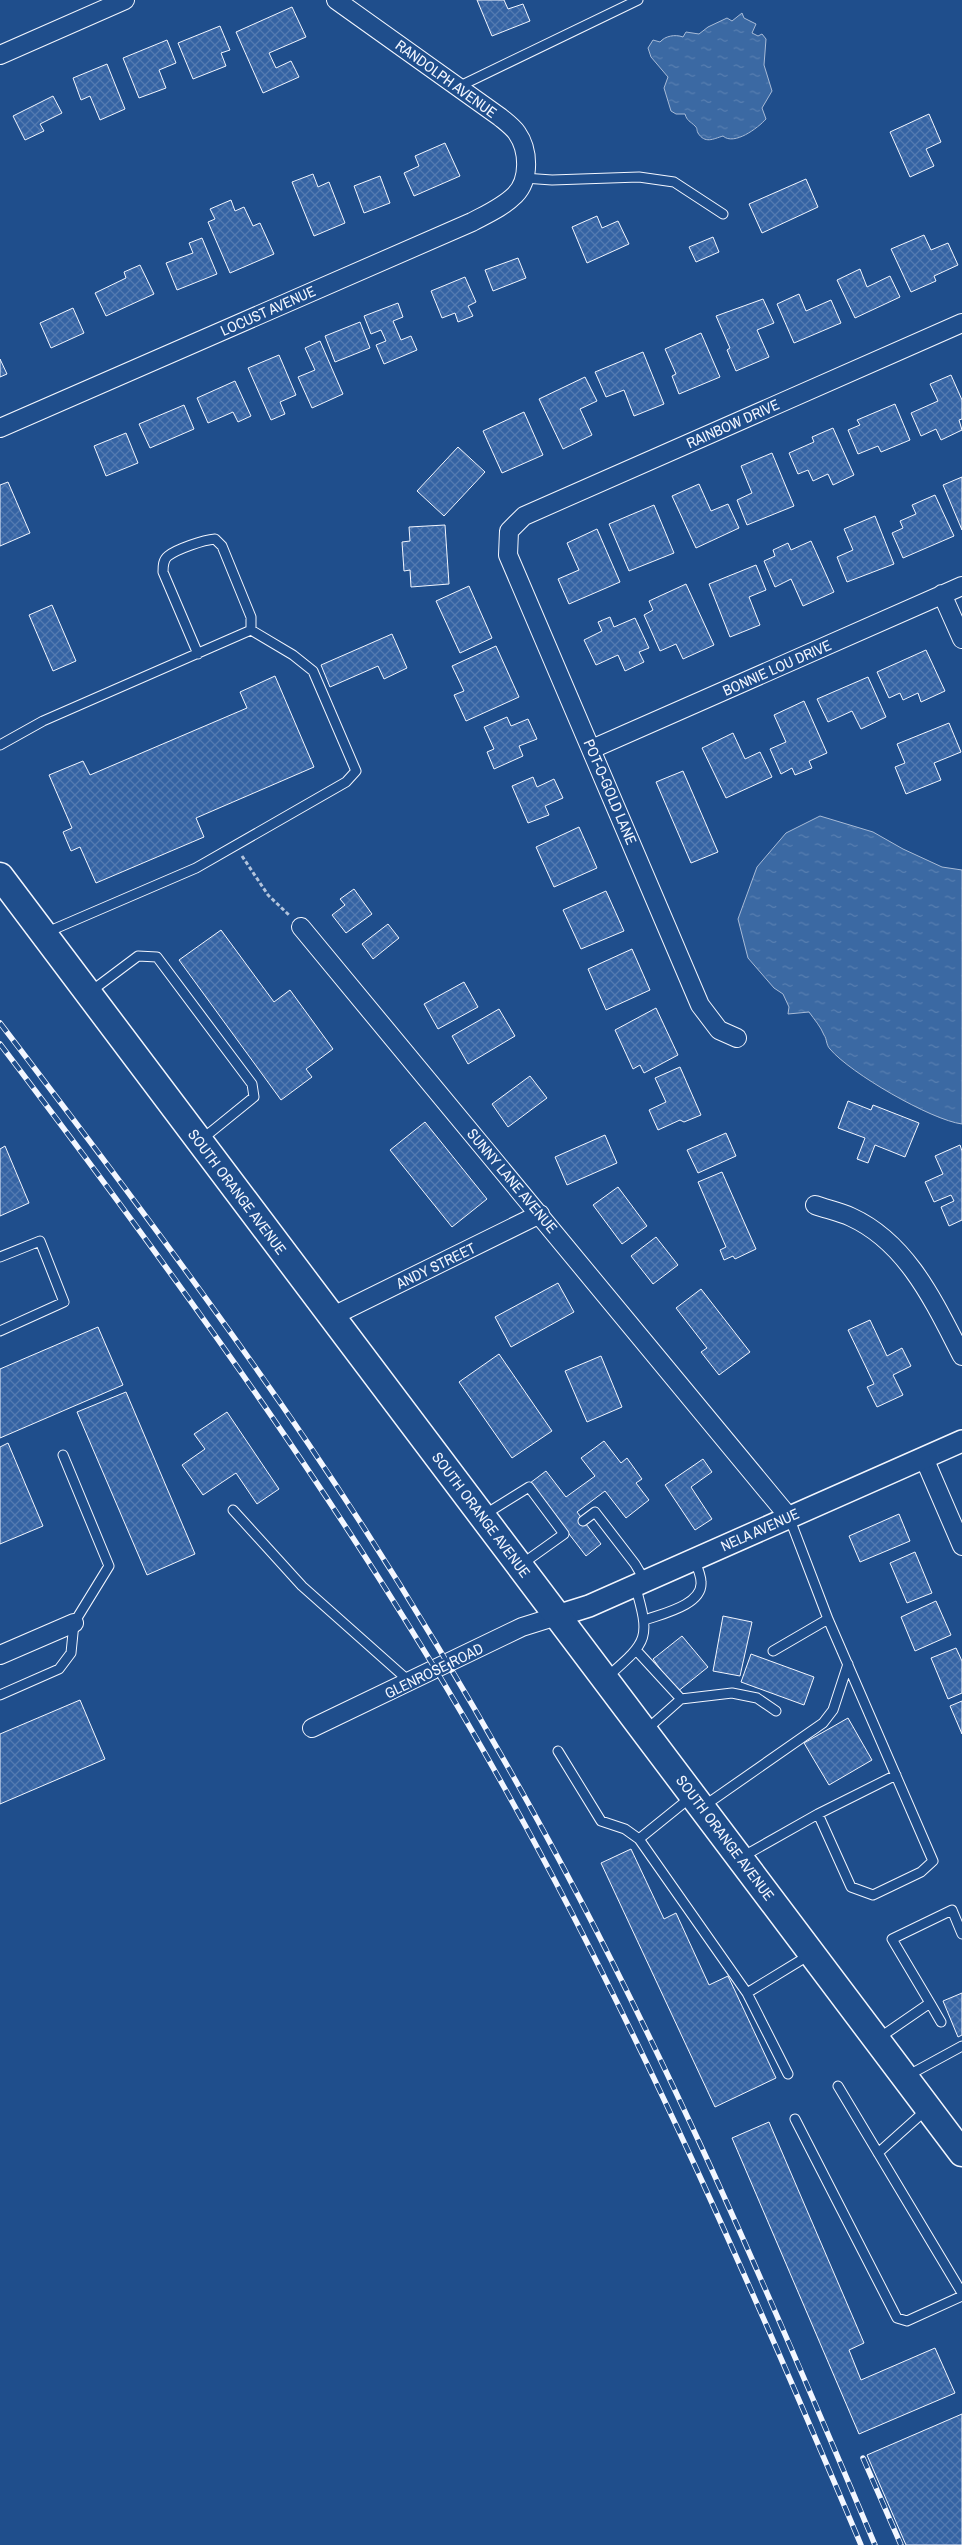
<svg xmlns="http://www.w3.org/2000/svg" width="962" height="2545" viewBox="0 0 962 2545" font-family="'Archivo Narrow',sans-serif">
  <defs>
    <pattern id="water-ripples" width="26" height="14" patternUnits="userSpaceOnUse" patternTransform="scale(1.25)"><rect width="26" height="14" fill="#3b69a3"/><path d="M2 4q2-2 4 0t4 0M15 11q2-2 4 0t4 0" fill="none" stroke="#587fb1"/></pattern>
    <pattern id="building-cross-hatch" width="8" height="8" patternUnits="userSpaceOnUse" patternTransform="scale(1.25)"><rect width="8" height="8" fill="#3563a3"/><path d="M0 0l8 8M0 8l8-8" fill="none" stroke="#537ab1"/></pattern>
  </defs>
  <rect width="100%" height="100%" fill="#1f4e8c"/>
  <path fill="url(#water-ripples)" stroke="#a8bbd7" d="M 742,13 L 744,18 L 756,24 L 752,33 L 758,36 L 762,34 L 766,39 L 764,65 L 772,91 L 762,108 L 766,119 C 758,128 734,146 723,136 C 713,139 705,144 698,133 C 696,129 698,129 695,126 C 690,121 687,121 685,114 L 676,114 L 671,111 L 664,88 L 668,77 L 651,57 L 648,48 L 653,40 L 660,42 C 665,36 675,34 683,37 L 686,32 L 699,34 L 708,27 L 727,18 L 732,21 Z
    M 820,816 L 873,832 L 903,849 L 942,867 L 962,870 L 962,1124 C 931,1120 850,1073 830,1049 C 826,1045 827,1039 824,1035 C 821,1027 814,1019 809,1012 L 788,1014 L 789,1007 L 783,994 L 774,988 L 748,958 L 738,919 L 757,867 L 786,833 Z"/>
  <path fill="url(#building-cross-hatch)" stroke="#f2f6ff" d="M 477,0 L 504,0 L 508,9 L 523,4 L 530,21 L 492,36 Z
    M 292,7 L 306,37 L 269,53 L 276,68 L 291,61 L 299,77 L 263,93 L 236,32 Z
    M 220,26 L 230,50 L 221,53 L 226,66 L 193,79 L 178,43 Z
    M 167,40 L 176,63 L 159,70 L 166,88 L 139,98 L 123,58 Z
    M 107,64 L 125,109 L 100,120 L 90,96 L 81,100 L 73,78 Z
    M 53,96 L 62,113 L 40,124 L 44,131 L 25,140 L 13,116 Z
    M 929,114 L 941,142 L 926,149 L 934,166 L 910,177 L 890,132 Z
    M 445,143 L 460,176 L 414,196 L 404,173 L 419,166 L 415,156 Z
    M 313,174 L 318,187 L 329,182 L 345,223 L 314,236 L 292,182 Z
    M 380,176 L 390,203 L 364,213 L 354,186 Z
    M 806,179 L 818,207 L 762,233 L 749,204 Z
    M 231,200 L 235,211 L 244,207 L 253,226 L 260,223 L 274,254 L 230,273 L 208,222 L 215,219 L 210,209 Z
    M 597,216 L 602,228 L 618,221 L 629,244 L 587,263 L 572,227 Z
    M 924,235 L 931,250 L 948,243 L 958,265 L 934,276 L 936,281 L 911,292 L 891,249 Z
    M 713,237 L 719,252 L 696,262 L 689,247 Z
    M 202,238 L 217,274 L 177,290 L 166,263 L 193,253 L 189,243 Z
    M 518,258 L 526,278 L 493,291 L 485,270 Z
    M 140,265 L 154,294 L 106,316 L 95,293 L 126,278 L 124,272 Z
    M 860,269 L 867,287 L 890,276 L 900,297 L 855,318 L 837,280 Z
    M 465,277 L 476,302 L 468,306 L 473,316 L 458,322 L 455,313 L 442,318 L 431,291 Z
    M 799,294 L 806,311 L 831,300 L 841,323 L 794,343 L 777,304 Z
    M 763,299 L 774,323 L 757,330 L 769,357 L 736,371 L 727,350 L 730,348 L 716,316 Z
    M 398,303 L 403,317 L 393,321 L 401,340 L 411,336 L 417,350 L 384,364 L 376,345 L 386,341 L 381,330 L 371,334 L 364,316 Z
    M 73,308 L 84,333 L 51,348 L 40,323 Z
    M 360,322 L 370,348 L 335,362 L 325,336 Z
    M 701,333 L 720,377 L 679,394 L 672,376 L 676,374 L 665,349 Z
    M 320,341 L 343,394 L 312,408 L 298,377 L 315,370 L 305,348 Z
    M 643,352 L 664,404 L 634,416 L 624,390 L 606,397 L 595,372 Z
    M 279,355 L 296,395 L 280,402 L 285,414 L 271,420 L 248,368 Z
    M 0,359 L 7,374 L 0,377 Z
    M 951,375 L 962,400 L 962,419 L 959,420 L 962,430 L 941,440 L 936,429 L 921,436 L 911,413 L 938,401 L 930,384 Z
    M 585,377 L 597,401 L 580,409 L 592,435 L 563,449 L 539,399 Z
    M 235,381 L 251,416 L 238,422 L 233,412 L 208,423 L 197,398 Z
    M 895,404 L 910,440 L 881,452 L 878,446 L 858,454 L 848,430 L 860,425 L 857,420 Z
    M 184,405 L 194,429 L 150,448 L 139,424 Z
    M 524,412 L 543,455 L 502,473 L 483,431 Z
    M 833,428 L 854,475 L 833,485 L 828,474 L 813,481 L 808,470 L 798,474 L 789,453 L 814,442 L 812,437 Z
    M 126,433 L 138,463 L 106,476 L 94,446 Z
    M 458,447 L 485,472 L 444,516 L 417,491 Z
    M 772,453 L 794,506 L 747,525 L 737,500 L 752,493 L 741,466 Z
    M 962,477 L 962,530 L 943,485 Z
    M 8,482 L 30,533 L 0,546 L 0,485 Z
    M 699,484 L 711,511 L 728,504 L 739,528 L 696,548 L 672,496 Z
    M 935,495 L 954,536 L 903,558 L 892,533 L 903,528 L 900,521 L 916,514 L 912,505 Z
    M 654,505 L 674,553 L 629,571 L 609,524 Z
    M 875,516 L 894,564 L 847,582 L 837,557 L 853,550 L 844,529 Z
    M 445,525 L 449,584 L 411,587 L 410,570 L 404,571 L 402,542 L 410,541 L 409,527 Z
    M 597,529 L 620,582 L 569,604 L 558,579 L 579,570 L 567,543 Z
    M 811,541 L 834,592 L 803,606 L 791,579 L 775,587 L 764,561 L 775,556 L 773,550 L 788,543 L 791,550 Z
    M 756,565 L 766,590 L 749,597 L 760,625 L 730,637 L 709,584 Z
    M 686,584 L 714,645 L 683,659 L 676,644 L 660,651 L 644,615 L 653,610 L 649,601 Z
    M 469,586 L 492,638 L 460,653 L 436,601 Z
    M 52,605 L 76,661 L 53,671 L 29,615 Z
    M 610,617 L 614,627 L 635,618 L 649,648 L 639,652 L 644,662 L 625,671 L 618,655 L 596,665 L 584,640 L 602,631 L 598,622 Z
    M 392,634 L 407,668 L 384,679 L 378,666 L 330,687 L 321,665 Z
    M 496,646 L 519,697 L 466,721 L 454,695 L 464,691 L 452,666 Z
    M 926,650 L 945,691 L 921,702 L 918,693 L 903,700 L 900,693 L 889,698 L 877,672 Z
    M 275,676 L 314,767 L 196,818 L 204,837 L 96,883 L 80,847 L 71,851 L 63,832 L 72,828 L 49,775 L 83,761 L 90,775 L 247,708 L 240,692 Z
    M 868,677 L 886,717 L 861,729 L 852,711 L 828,722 L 817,699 Z
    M 804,701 L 827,753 L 809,761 L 812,768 L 795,775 L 792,768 L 781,774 L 770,749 L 786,742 L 774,715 Z
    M 507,717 L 511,726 L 528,719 L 537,739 L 519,746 L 523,756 L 494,769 L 487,752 L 494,749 L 484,727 Z
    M 949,723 L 961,752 L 934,763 L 941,780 L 906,794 L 895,767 L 905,763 L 897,744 Z
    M 733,733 L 745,759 L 760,752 L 772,777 L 726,798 L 702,748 Z
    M 683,771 L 718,852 L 691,863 L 656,782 Z
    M 533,777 L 537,787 L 554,779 L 563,798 L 545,806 L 549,815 L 528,823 L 512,786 Z
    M 579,827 L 597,868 L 554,887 L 536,847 Z
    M 354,889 L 372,914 L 346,933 L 332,915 L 345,905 L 340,899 Z
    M 606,891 L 624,931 L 581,949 L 563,910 Z
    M 388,924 L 399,938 L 373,959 L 362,944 Z
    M 221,930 L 274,1002 L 290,990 L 333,1049 L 306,1069 L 312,1077 L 281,1100 L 179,960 Z
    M 632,949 L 650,990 L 606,1010 L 588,969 Z
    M 464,982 L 478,1007 L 438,1029 L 424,1004 Z
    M 656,1008 L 678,1055 L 644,1073 L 640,1065 L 633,1069 L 615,1030 Z
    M 499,1009 L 515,1036 L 468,1064 L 452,1036 Z
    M 680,1067 L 701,1115 L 684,1122 L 680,1120 L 658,1130 L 649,1110 L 666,1102 L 655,1078 Z
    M 530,1076 L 547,1098 L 508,1127 L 492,1104 Z
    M 848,1101 L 871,1110 L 873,1105 L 919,1123 L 905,1157 L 875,1145 L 868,1163 L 857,1159 L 865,1138 L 838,1128 Z
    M 425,1122 L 487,1199 L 452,1227 L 390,1150 Z
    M 726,1133 L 736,1156 L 698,1173 L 687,1150 Z
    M 605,1135 L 617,1163 L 567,1185 L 555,1157 Z
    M 960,1145 L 962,1151 L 962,1220 L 949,1226 L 941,1207 L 954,1201 L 951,1195 L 934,1202 L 925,1182 L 943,1174 L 935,1156 Z
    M 5,1146 L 29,1203 L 0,1216 L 0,1149 Z
    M 722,1172 L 756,1249 L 735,1259 L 733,1256 L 724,1260 L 720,1250 L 726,1247 L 698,1182 Z
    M 618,1187 L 647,1226 L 622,1244 L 593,1205 Z
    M 656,1237 L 678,1265 L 653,1284 L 631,1256 Z
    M 558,1283 L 574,1312 L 511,1347 L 495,1317 Z
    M 701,1289 L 750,1352 L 719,1375 L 701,1352 L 707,1348 L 676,1308 Z
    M 870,1320 L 887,1356 L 902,1348 L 911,1366 L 893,1375 L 903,1395 L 877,1407 L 867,1387 L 874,1384 L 848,1330 Z
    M 98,1327 L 123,1385 L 0,1438 L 0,1369 Z
    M 499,1354 L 552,1431 L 512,1458 L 459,1382 Z
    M 601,1356 L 622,1407 L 587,1422 L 565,1371 Z
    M 126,1392 L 195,1554 L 147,1575 L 77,1412 Z
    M 227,1412 L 279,1489 L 257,1504 L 236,1473 L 203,1495 L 182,1465 L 205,1449 L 194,1434 Z
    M 604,1441 L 621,1463 L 627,1458 L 642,1479 L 636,1483 L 649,1500 L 626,1518 L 605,1491 L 577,1512 L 601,1544 L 586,1556 L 530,1483 L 546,1471 L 566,1497 L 595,1476 L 581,1458 Z
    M 8,1443 L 43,1526 L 0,1544 L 0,1447 Z
    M 703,1459 L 712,1472 L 691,1487 L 712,1519 L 695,1530 L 665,1485 Z
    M 899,1514 L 910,1541 L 860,1562 L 849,1536 Z
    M 915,1552 L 932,1593 L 907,1603 L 890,1563 Z
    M 936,1601 L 951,1635 L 915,1651 L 901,1617 Z
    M 723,1616 L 752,1622 L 740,1676 L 713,1671 Z
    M 682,1636 L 708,1667 L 677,1692 L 653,1659 Z
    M 956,1648 L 962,1661 L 962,1693 L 948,1699 L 931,1658 Z
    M 751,1654 L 814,1677 L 804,1705 L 741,1682 Z
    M 80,1700 L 105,1759 L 0,1804 L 0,1734 Z
    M 962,1701 L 962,1734 L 950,1706 Z
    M 848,1718 L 872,1760 L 829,1785 L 804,1743 Z
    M 631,1849 L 664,1919 L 676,1913 L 709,1985 L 728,1976 L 776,2078 L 715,2107 L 601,1863 Z
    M 962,1993 L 962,2035 L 958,2037 L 943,2001 Z
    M 769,2122 L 864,2343 L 849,2350 L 861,2380 L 935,2348 L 955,2393 L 859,2434 L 732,2138 Z
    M 962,2414 L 962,2545 L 906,2545 L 867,2455 Z"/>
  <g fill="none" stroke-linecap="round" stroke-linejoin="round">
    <g stroke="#f2f6ff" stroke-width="11">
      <path id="service" d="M 458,87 L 638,0
        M 524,178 L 552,180 L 639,177 L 674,182 L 723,214
        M 0,745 L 43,721 L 251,630 L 251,617 L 222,546 L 215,539 C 203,540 177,549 168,556 C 163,560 163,566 163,572 L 198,654
        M 45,933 L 196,868 L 346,782 L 356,771 L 313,671 L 293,655 L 251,630
        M 90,992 L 138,956 L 157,957 L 252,1084 L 254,1097 L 201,1140
        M 0,1257 L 40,1241 L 64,1302 L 0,1331
        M 233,1510 L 302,1586 L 410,1682
        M 484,1515 L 529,1487 L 564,1534 L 522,1564
        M 583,1521 L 595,1512 L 635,1564 L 645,1581
        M 645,1620 C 661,1614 703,1605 701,1582 C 701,1575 697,1566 694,1559
        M 636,1650 L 681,1699 L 645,1731
        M 773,1651 L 828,1619 L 789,1517
        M 606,1678 C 648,1641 651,1640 635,1585
        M 0,1695 L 59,1669 L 71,1653 L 74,1623 L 109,1566 L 63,1455
        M 681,1699 L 732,1693 L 757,1698 L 776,1711
        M 558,1751 L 601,1821 L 625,1829 L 639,1839
        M 691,1797 L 639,1839 L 747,1993 L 788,2074
        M 704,1806 L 823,1723 L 833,1710 L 848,1664
        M 818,1814 L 851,1887 L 873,1895 L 921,1872 L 933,1861 L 828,1619
        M 742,1857 L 818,1814 L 896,1775
        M 747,1993 L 811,1954
        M 930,2003 L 941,2022
        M 879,2038 L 930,2003 L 892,1939 L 952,1910 L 962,1934
        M 907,2076 L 962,2046
        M 838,2086 L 962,2293
        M 795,2119 L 897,2318 L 907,2321 L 962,2296
        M 878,2153 L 926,2110"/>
    </g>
    <g stroke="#f2f6ff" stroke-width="20">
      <path id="minor" d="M 0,55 L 125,0
        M 0,428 L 472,222 C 487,214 503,207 515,195 C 530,180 529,150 517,133 C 513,127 506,122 500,117 L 336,0
        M 942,594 L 962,639
        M 592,749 L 962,586
        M 301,927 L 789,1517
        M 737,1038 L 719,1030 L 700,1005 L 508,555 L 509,531 L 524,516 L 962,323
        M 815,1205 C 826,1209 840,1212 851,1217 C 908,1243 935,1304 962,1356
        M 331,1317 L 540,1214
        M 924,1458 L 962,1546
        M 0,1655 L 74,1623
        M 312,1728 L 522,1627 L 557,1616"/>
    </g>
    <g stroke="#f2f6ff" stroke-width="24">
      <path id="tertiary" d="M 557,1616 L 589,1606 L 962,1441"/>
    </g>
    <g stroke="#f2f6ff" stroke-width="29">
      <path id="primary" d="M 0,876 L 962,2153"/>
    </g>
    <path stroke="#b3c4dc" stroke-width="3" stroke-dasharray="4 2.5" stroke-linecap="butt" d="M 242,856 L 268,895 L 289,915"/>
    <use href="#service" stroke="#1f4e8c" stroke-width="9"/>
    <use href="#minor" stroke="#1f4e8c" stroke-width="18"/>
    <use href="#tertiary" stroke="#1f4e8c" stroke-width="21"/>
    <use href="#primary" stroke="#1f4e8c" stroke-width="26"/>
    <g stroke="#f2f6ff" stroke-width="5.5">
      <path id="rail" d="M 0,1023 C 84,1133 168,1244 248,1357 C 344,1491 432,1632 513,1776 C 653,2023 765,2284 875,2545
        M 0,1044 C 182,1284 357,1524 504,1787 C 641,2032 752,2288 861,2545
        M 863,2458 L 901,2545"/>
    </g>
    <use href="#rail" stroke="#1f4e8c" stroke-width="4" stroke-dasharray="11" stroke-linecap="butt"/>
  </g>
  <g text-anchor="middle" stroke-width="4" stroke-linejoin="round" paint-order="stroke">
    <g font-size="15" fill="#f2f6ff" stroke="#1f4e8c">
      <text transform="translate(446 79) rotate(36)" y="5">RANDOLPH AVENUE</text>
      <text transform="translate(268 311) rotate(-24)" y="5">LOCUST AVENUE</text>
      <text transform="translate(733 424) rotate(-24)" y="5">RAINBOW DRIVE</text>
      <text transform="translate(777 668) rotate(-24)" y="5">BONNIE LOU DRIVE</text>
      <text transform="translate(610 792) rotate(67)" y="5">POT-O-GOLD LANE</text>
      <text transform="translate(512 1181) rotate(50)" y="5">SUNNY LANE AVENUE</text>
      <text transform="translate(237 1192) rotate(53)" y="5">SOUTH ORANGE AVENUE</text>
      <text transform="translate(436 1266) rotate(-26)" y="5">ANDY STREET</text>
      <text transform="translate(481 1515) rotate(53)" y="5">SOUTH ORANGE AVENUE</text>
      <text transform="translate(760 1530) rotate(-24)" y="5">NELA AVENUE</text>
      <text transform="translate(434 1671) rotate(-26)" y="5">GLENROSE ROAD</text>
      <text transform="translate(725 1838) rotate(53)" y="5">SOUTH ORANGE AVENUE</text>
    </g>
  </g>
</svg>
